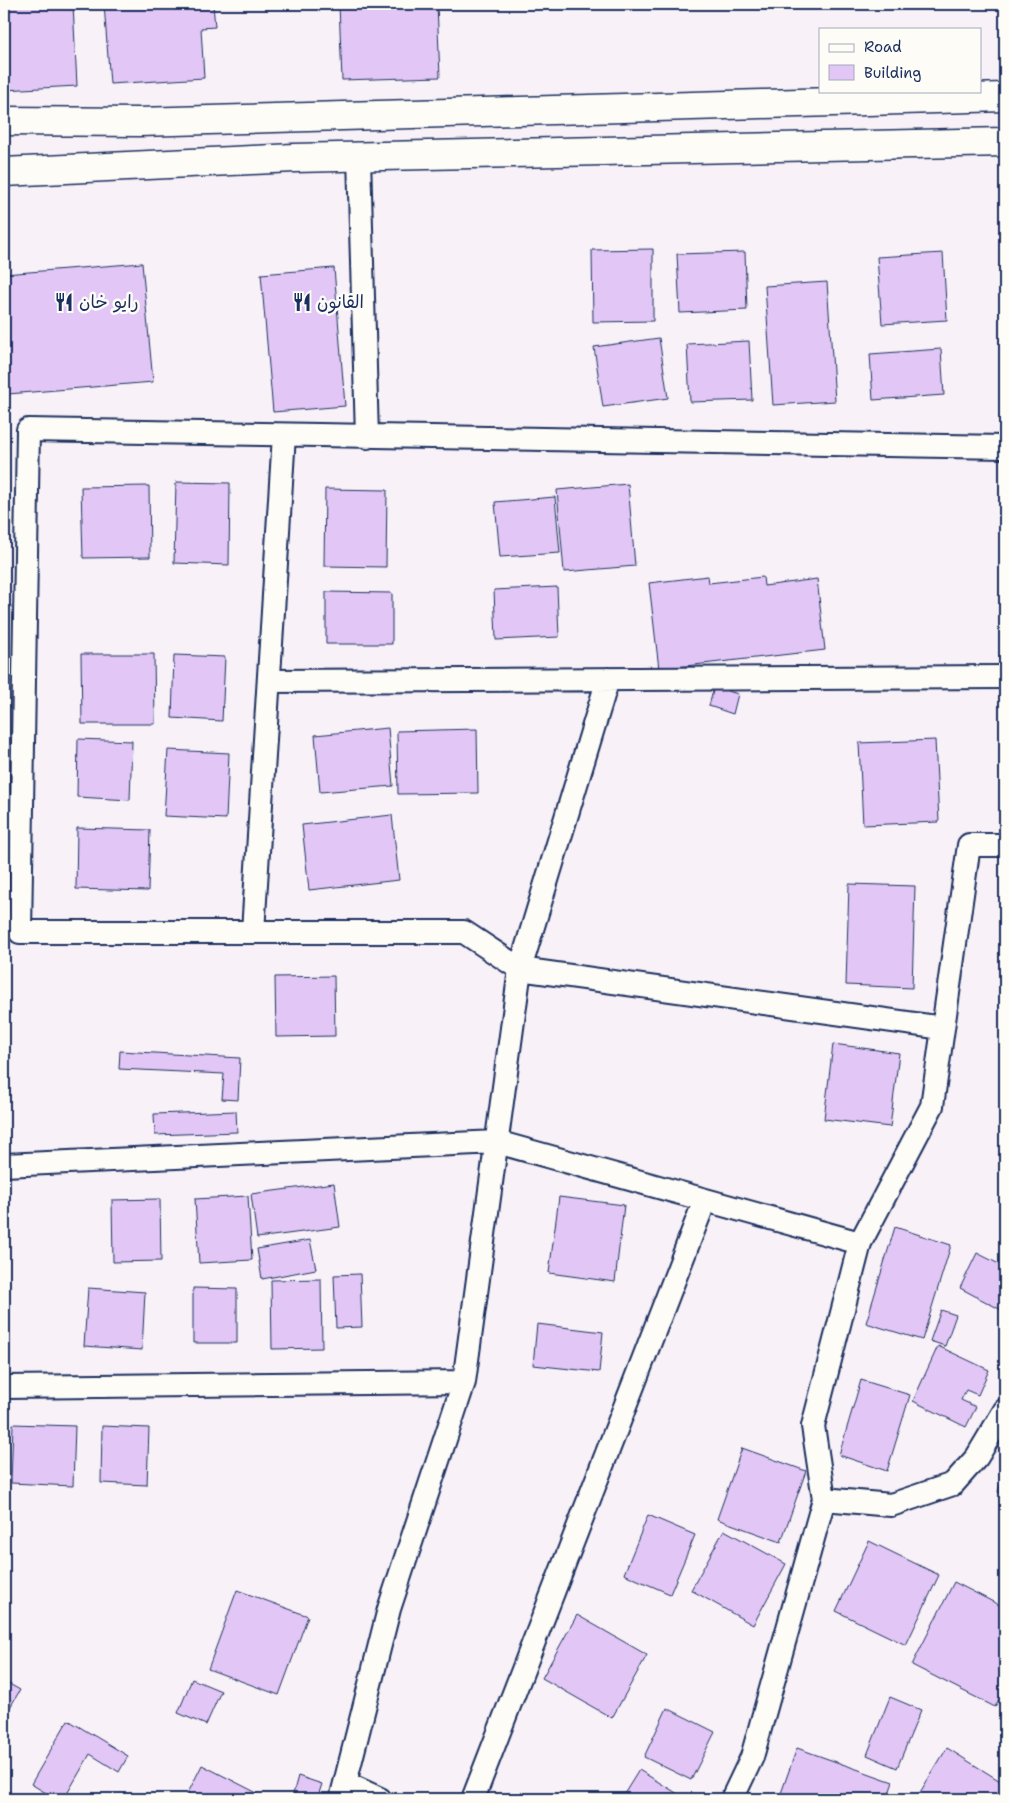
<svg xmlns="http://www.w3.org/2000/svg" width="1009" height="1803" viewBox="0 0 1009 1803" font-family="'Shantell Sans','Playpen Sans Arabic',sans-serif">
  <rect width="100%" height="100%" fill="#f8f1f7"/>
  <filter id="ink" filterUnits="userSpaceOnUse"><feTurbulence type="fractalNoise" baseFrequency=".02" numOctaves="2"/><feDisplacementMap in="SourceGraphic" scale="10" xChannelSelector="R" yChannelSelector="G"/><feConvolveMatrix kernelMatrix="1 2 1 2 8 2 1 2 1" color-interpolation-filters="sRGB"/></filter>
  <g filter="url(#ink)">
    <path fill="#e2c7f6" stroke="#1b2f5e" d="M 4,4 L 73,4 L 77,86 L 4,90 Z
      M 104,4 L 213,4 L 215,27 L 201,28 L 204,78 L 110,84 Z
      M 339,4 L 437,4 L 440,77 L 342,80 Z
      M 653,249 L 653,321 L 593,322 L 592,250 Z
      M 745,252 L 747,310 L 680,313 L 677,254 Z
      M 943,253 L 947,320 L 882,324 L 877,257 Z
      M 142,263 L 153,382 L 8,394 L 4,346 L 4,274 Z
      M 334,268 L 345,406 L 273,412 L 261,274 Z
      M 827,282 L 835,401 L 773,405 L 765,286 Z
      M 659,338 L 668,398 L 603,407 L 594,347 Z
      M 749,341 L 752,400 L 690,402 L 687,344 Z
      M 941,349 L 944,395 L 873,400 L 870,354 Z
      M 176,482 L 230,483 L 229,565 L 174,563 Z
      M 628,484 L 635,566 L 564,572 L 557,490 Z
      M 149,486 L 150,557 L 83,558 L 81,487 Z
      M 325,489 L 387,490 L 386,567 L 324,566 Z
      M 555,497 L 560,553 L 500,557 L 495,502 Z
      M 708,576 L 709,583 L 763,577 L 764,586 L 817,579 L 825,650 L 659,669 L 649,583 Z
      M 1002,582 L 1005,582 L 1005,634 Z
      M 557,587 L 559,637 L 496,640 L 494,590 Z
      M 326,592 L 392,593 L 392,644 L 326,644 Z
      M 81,654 L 154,654 L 155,724 L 82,724 Z
      M 174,655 L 225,657 L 222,721 L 172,718 Z
      M 714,687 L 738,694 L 733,714 L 709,706 Z
      M 388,728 L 393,786 L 320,792 L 315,735 Z
      M 477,729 L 478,793 L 398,794 L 397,731 Z
      M 78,739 L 132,741 L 130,800 L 77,797 Z
      M 935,740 L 939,822 L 863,825 L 859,743 Z
      M 168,750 L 229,753 L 226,819 L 164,816 Z
      M 392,815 L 399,880 L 309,890 L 302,825 Z
      M 77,828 L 150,830 L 148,891 L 76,889 Z
      M 849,884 L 915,886 L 912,988 L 846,985 Z
      M 334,976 L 335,1036 L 276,1037 L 275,977 Z
      M 833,1044 L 899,1053 L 890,1127 L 824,1119 Z
      M 120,1051 L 240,1058 L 238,1100 L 222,1099 L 224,1074 L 119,1069 Z
      M 236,1111 L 237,1132 L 155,1135 L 154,1114 Z
      M 334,1183 L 340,1227 L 257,1238 L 251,1194 Z
      M 248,1196 L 252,1260 L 199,1263 L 195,1199 Z
      M 559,1197 L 624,1205 L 615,1282 L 549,1273 Z
      M 160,1199 L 161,1261 L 113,1262 L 112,1200 Z
      M 895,1227 L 951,1245 L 922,1340 L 866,1323 Z
      M 310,1240 L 316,1269 L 262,1279 L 257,1249 Z
      M 977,1253 L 1005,1267 L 1005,1312 L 960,1288 Z
      M 360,1274 L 362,1327 L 336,1328 L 334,1275 Z
      M 321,1279 L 322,1348 L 272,1349 L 271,1280 Z
      M 88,1288 L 145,1292 L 142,1350 L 84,1346 Z
      M 193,1288 L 237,1289 L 237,1343 L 193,1343 Z
      M 941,1310 L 956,1315 L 945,1346 L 930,1341 Z
      M 537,1324 L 603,1332 L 599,1372 L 533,1365 Z
      M 938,1346 L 989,1370 L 978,1395 L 966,1390 L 961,1400 L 976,1407 L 966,1427 L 913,1401 Z
      M 861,1380 L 910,1395 L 887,1471 L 839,1455 Z
      M 13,1424 L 75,1426 L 73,1486 L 11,1483 Z
      M 102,1426 L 149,1428 L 147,1485 L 101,1483 Z
      M 742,1448 L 806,1471 L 781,1542 L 717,1519 Z
      M 1005,1468 L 1005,1494 L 998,1492 Z
      M 648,1515 L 695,1535 L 670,1594 L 624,1574 Z
      M 724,1530 L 786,1564 L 753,1625 L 691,1590 Z
      M 869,1541 L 939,1575 L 906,1645 L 836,1611 Z
      M 954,1582 L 1005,1608 L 1005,1687 L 995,1707 L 912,1665 Z
      M 237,1590 L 308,1616 L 279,1695 L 208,1669 Z
      M 577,1615 L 647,1655 L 612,1718 L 542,1678 Z
      M 192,1679 L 221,1691 L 206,1725 L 178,1713 Z
      M 4,1681 L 20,1690 L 4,1718 Z
      M 890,1697 L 921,1710 L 897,1768 L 867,1755 Z
      M 667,1708 L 715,1732 L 691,1780 L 644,1757 Z
      M 68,1720 L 128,1756 L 119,1772 L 90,1754 L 64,1799 L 56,1799 L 31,1784 Z
      M 797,1748 L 893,1782 L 887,1799 L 779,1799 Z
      M 947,1748 L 1005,1784 L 1005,1799 L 916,1799 Z
      M 202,1765 L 257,1793 L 254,1799 L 185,1799 Z
      M 639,1770 L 686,1799 L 621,1799 Z
      M 298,1776 L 322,1784 L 317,1799 L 292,1798 Z"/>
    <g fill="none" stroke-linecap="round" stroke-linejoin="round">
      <g stroke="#1b2f5e" stroke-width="26">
        <path id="street" d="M 359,157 L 367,437
          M 608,679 L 520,969 L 464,932 L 20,932 L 28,430 L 1005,447
          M 269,681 L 1005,677
          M 253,932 L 284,435
          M 4,1165 L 497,1142 L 860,1243
          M 4,1387 L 464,1382
          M 824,1499 L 891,1505 L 953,1484 L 977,1457 L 1005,1410
          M 345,1783 L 380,1799
          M 341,1799 L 389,1609 L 464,1382 L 520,969 L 943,1028
          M 473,1799 L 705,1200
          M 732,1799 L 752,1757 L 824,1499 L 813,1426 L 860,1243 L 932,1106 L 969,845 L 1005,845"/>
      </g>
      <g stroke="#1b2f5e" stroke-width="31">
        <path id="secondary" d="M 4,121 L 139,122 L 1005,97
          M 4,172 L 294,158 L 1005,142"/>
      </g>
      <use href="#street" stroke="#fdfcf7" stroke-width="22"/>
      <use href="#secondary" stroke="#fdfcf7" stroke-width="28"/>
    </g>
  </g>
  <defs>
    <g id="restaurant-bare" transform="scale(1.5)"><path d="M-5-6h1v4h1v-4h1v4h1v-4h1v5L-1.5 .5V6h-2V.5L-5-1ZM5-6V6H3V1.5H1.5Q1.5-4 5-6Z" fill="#1b2f5e" stroke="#fdfcf7" stroke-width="2.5" paint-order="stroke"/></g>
  </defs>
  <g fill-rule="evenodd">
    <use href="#restaurant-bare" x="64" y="302"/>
    <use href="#restaurant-bare" x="302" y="302"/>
  </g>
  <g text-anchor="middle" stroke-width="5" stroke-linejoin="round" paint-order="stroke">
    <g font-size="18" fill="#1b2f5e" stroke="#fdfcf7" text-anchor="start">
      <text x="79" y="308">رايو خان</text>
      <text x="317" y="308">القانون</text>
    </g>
  </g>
  <rect width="1009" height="1803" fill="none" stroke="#fdfcf7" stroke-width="20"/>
  <rect x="10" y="10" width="989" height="1783" fill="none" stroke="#1b2f5e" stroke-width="2" filter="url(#ink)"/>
  <rect x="819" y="28" width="162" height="65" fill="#fdfcf7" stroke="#a3aaba"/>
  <rect x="829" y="44" width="25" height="8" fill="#fdfcf7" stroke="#a3aaba"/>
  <text x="864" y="52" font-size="15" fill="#1b2f5e">Road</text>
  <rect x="829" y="65" width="25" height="15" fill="#e2c7f6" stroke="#a3aaba"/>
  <text x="864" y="78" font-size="15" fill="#1b2f5e">Building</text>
</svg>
